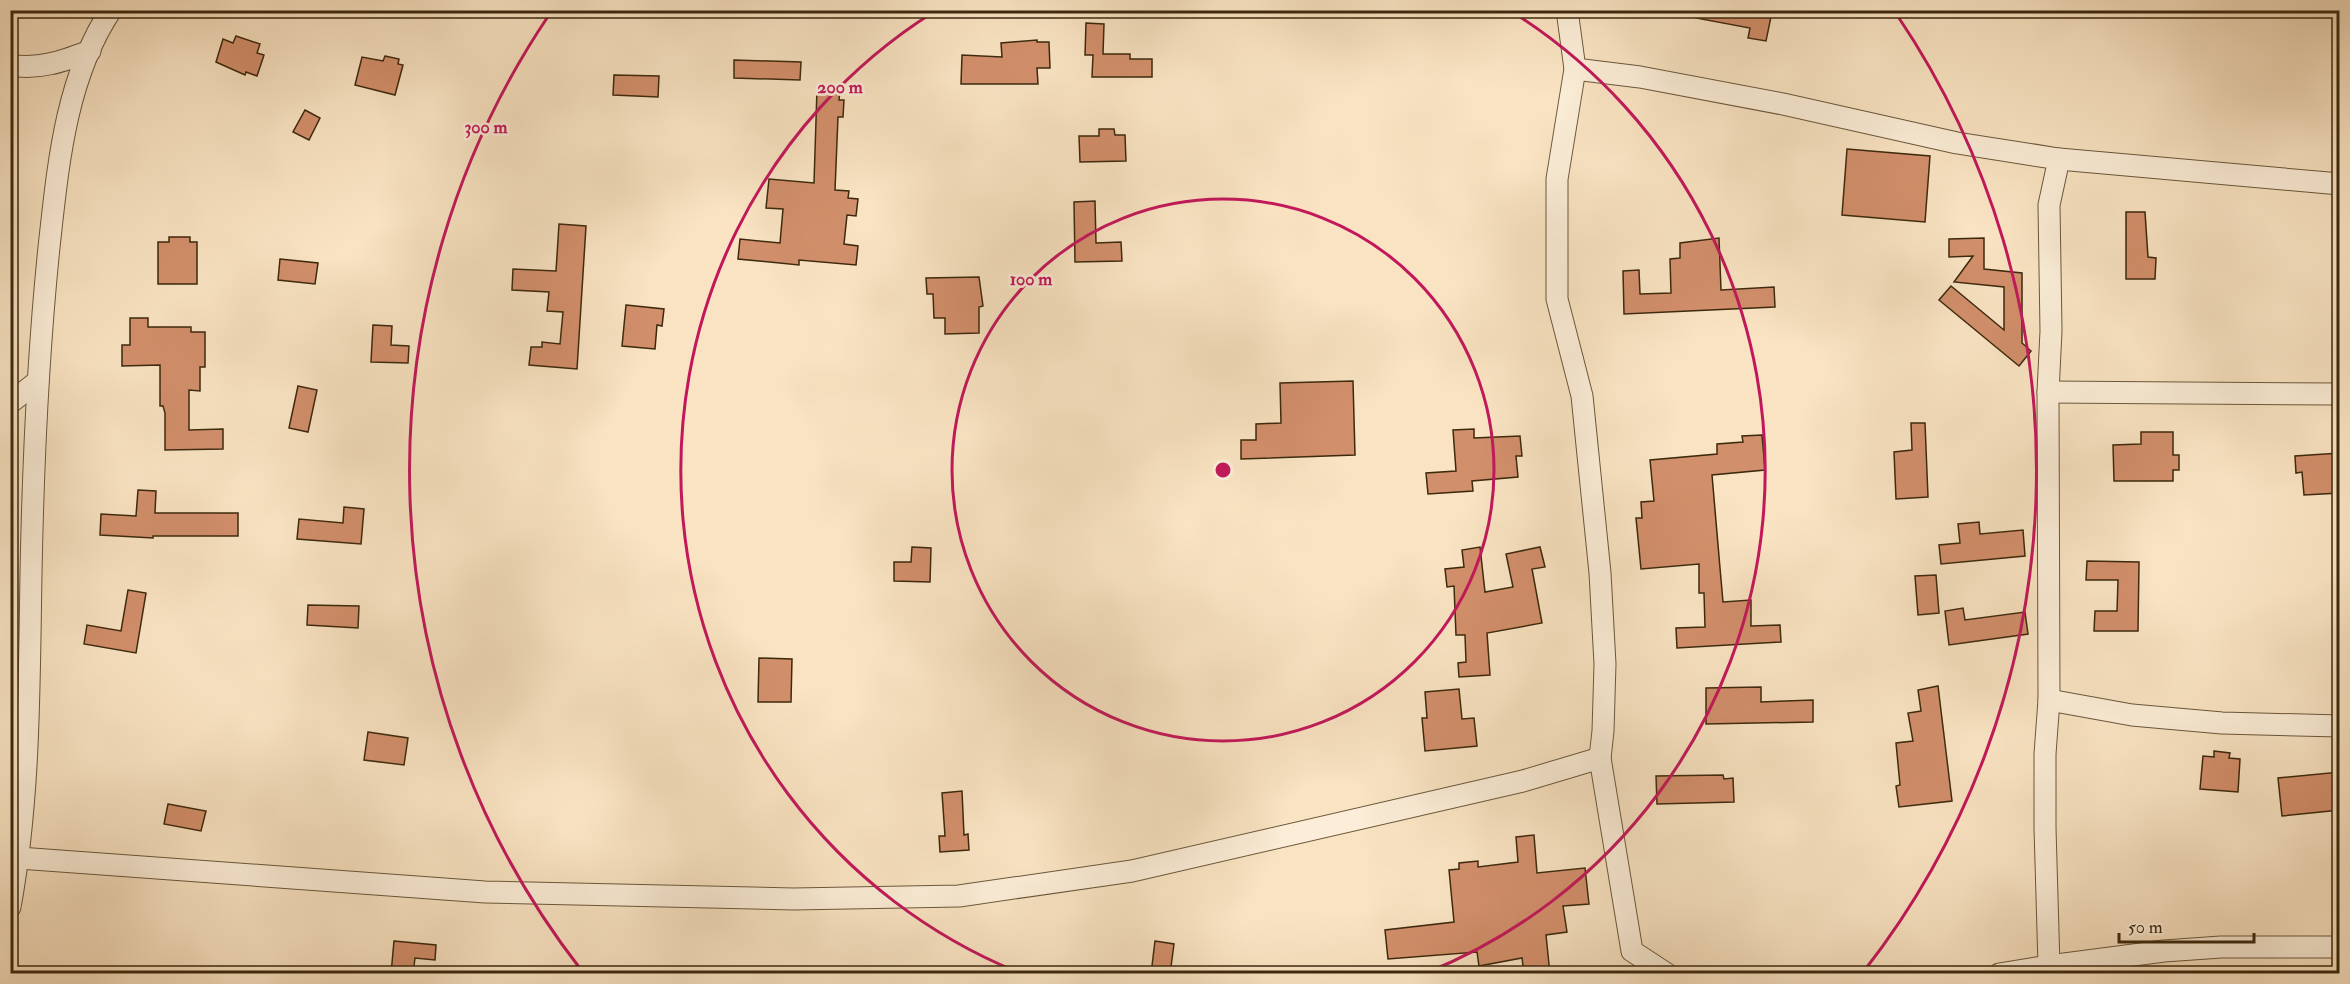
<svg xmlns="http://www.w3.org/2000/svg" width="2350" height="984" font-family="'IM FELL Double Pica',serif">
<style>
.building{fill:#d28f6b;stroke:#3c290e;stroke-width:1.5}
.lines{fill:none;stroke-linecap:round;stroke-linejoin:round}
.street-casing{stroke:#6b583b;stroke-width:23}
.street{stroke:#fbedd7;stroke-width:21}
.ring{fill:none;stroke:#c2185b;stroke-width:3}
.centre{fill:#c2185b;stroke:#fbedd7;stroke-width:3}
.ring-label{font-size:18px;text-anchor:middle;font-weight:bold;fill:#c2185b;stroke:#fbedd7;stroke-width:5;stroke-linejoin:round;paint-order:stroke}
</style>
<rect width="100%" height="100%" fill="#f9e3c2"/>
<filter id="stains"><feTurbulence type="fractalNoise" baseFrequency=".00333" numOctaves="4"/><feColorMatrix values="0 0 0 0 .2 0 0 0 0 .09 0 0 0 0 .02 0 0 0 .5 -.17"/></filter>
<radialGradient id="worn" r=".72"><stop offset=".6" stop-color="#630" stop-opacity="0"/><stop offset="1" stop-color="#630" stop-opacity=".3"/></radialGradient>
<!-- building -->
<g class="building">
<path d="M1697 10 1772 12 1766 41 1748 38 1750 28 1696 18Z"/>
<path d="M1086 23 1104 24 1103 54H1130V59H1152V77H1092L1093 55H1085Z"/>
<path d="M236 36 260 44 257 53 264 55 257 76 246 72 245 75 216 62 223 39 233 43Z"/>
<path d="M1037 40V42H1049L1050 68H1037L1038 84H961L962 55 1002 57 1001 43Z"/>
<path d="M385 56 399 59 398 64 403 65 395 95 355 85 362 57 383 61Z"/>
<path d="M734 60 801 62 800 80 734 78Z"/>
<path d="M614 75 659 76 658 97 613 95Z"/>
<path d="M817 89 840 90 839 100H844L843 117H838L835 190 849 191 848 198 858 199 856 216 847 215 844 244 858 246 856 265 799 260V265L738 259 740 239 780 243 783 209 766 208 769 179 814 183Z"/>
<path d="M305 110 320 118 309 140 293 132Z"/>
<path d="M1099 129H1114L1115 135H1125L1126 161 1080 162 1079 136H1099Z"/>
<path d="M1847 149 1930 156 1925 222 1842 215Z"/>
<path d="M1095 201 1096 243 1121 242 1122 261 1075 262 1074 202Z"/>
<path d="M2126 212H2145L2148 257 2156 258 2155 279H2126Z"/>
<path d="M559 224 586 226 577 369 529 365 531 347H542V342L560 344 563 312 547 311 549 292 512 290 513 269 556 271Z"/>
<path d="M169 237H190V242H197V284H158V242H169Z"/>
<path d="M1719 238 1721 290 1774 287 1775 307 1624 314 1623 271 1639 270 1640 294 1671 293 1670 259 1680 258V243Z"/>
<path d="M1984 238V269L2022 273V343L2031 351 2019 366 1939 300 1951 286 2004 330V287L1954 282 1973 256 1949 257V239Z"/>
<path d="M280 259 318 263 315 284 278 280Z"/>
<path d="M979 277 983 306 979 307V333L945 334V318H934L933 294H927L926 278Z"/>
<path d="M626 305 664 309 662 326 657 325 655 349 622 346Z"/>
<path d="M130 318H148V327H191V332H205V367H200V391L189 390V430L223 429V449L165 450V413L163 406H160V365L122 366V345H130Z"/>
<path d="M373 325 392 326 391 345 409 346 408 363 371 362Z"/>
<path d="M1353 381 1355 455 1241 459V440H1256V424L1281 423 1280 383Z"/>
<path d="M298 386 317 390 308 432 289 428Z"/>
<path d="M1911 423H1925L1928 497 1896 499 1894 452 1912 450Z"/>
<path d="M1474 429V438L1520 436 1522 456H1516L1518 477 1472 481 1473 491 1428 494 1426 473 1456 471 1453 430Z"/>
<path d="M2141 432H2173V455H2179V470H2173V481H2114L2113 445 2141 444Z"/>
<path d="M1762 435 1765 470 1712 475 1720 568 1723 602 1751 600V626L1780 625 1781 642 1677 648 1676 628 1705 627 1704 593H1699V564L1641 569 1636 518H1642L1641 502 1654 501 1650 460 1717 454V444L1743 442 1742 436Z"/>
<path d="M2340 453V493L2304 495 2302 472 2296 473 2295 456Z"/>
<path d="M138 490 156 491 155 513H238V536H153V538L100 535 101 514 136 516Z"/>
<path d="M344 507 364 509 361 544 297 539 299 519 343 523Z"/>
<path d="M1979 522 1980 534 2023 530 2025 556 1941 564 1939 545 1960 543 1958 524Z"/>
<path d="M912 547 931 548 930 582 894 581V562H911Z"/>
<path d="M1480 547 1485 592 1513 587 1506 554 1540 547 1545 567 1532 569 1542 623 1487 633 1490 675 1459 677 1458 663 1466 662 1465 635H1456L1454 586 1447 587 1445 569 1464 567 1462 550Z"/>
<path d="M2087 561 2139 562 2138 631H2094L2095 611H2117L2118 580H2086Z"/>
<path d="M1936 575 1939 613 1918 615 1915 576Z"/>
<path d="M128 590 146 593 136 653 84 644 87 625 121 631Z"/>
<path d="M308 605 359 606 358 628 307 625Z"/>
<path d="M1963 608 1965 620 2025 612 2028 634 1949 645 1945 611Z"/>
<path d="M759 658 792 659 791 702H758Z"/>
<path d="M1938 686 1952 801 1899 807 1896 786 1900 785 1896 743 1913 741 1908 713 1921 711 1918 690Z"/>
<path d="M1761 687V702L1813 700V722L1706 724V688Z"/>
<path d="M1459 689 1462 719 1474 718 1477 746 1425 751 1422 718H1427L1425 692Z"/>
<path d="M368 732 408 738 404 765 364 760Z"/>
<path d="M2214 751 2230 753 2229 758 2240 759 2238 792 2200 789 2203 756 2214 757Z"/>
<path d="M2340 772V810L2282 816 2278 778Z"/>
<path d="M1723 775 1724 779 1733 778 1734 802 1657 804 1656 776Z"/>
<path d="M962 791 964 835 968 834 969 850 940 852 939 836H945L942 793Z"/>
<path d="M168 804 206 811 201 831 164 824Z"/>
<path d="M1534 835 1537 873 1585 868 1589 904 1563 906 1567 932 1546 935 1550 974H1524L1522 958 1479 966 1477 952 1388 959 1385 930 1454 922 1449 870 1459 869V863L1478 861V867L1518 862 1516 837Z"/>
<path d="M394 941 436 945 435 960 415 958 413 974H391Z"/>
<path d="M1155 941 1174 944 1170 974H1151Z"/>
</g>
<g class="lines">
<!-- street casing -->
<g class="street-casing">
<g id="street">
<path d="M1567 10 1575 69 1557 179V299L1582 396 1600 573 1605 664 1603 731 1600 758 1632 951 1667 974"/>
<path d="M10 65C40 70 63 61 90 51"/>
<path d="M1575 69 1640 77 1783 104 1957 143 2059 159 2340 184"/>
<path d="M2048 392 2340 394"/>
<path d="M10 403 38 381"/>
<path d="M2049 700 2132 715 2222 723 2340 726"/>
<path d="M19 858 485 892 794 899 959 896 1132 871 1523 781 1600 758"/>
<path d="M10 907C30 798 29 685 31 574 33 465 38 355 49 247 58 167 65 79 111 10"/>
<path d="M2049 966 2164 951 2221 947H2340"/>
<path d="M1999 974 2049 966 2045 828V754L2049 700 2048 392 2051 331 2049 205 2059 159"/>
</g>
</g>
<!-- street -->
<use href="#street" class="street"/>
</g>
<!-- distance rings -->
<g class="ring">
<circle cx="1223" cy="470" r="271"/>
<path d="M1020 973A542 542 0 0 1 932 13M1514 13A542 542 0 0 1 1426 973"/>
<path d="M582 971A813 813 0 0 1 549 15M1897 15A813 813 0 0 1 1864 971"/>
</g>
<circle cx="1223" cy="470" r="9" class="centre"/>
<g class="ring-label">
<text x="840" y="93">200 m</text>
<text x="486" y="133">300 m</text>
<text x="1031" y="285">100 m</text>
</g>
<!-- margin -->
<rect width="2350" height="984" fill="none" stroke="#f9e3c2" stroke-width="36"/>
<rect x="12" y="12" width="2326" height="960" fill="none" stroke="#3c290e" stroke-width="3"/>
<rect x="18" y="18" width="2314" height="948" fill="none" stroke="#3c290e" stroke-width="1.5"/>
<!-- scale -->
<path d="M2119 933v9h135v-9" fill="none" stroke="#3c290e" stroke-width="3"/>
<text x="2128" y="933" font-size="18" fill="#3c290e" stroke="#fbedd7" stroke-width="4.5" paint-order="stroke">50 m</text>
<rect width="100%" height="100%" filter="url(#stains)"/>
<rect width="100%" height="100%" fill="url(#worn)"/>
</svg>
